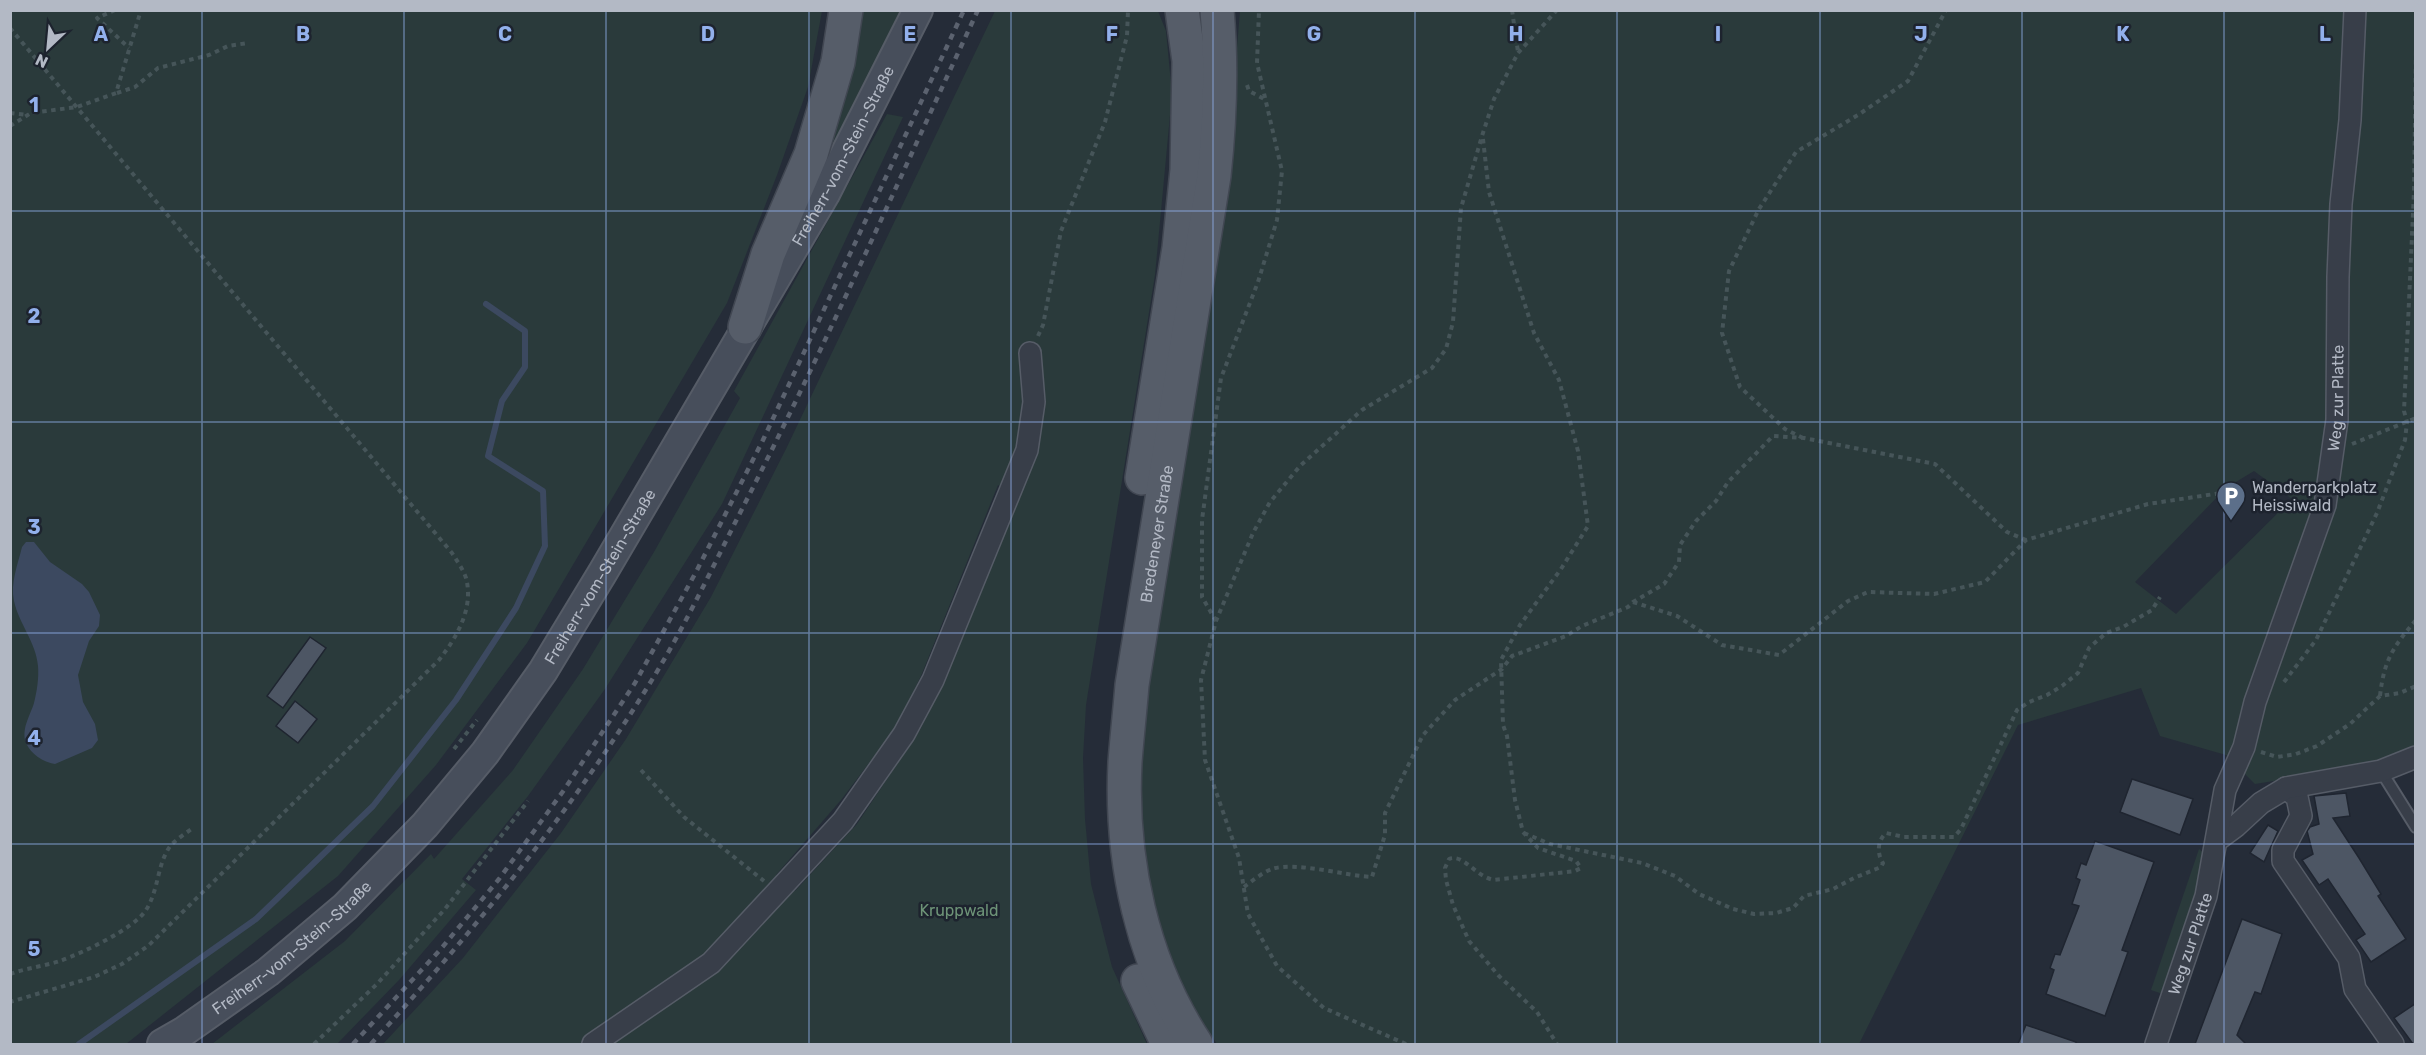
<svg xmlns="http://www.w3.org/2000/svg" width="2426" height="1055" font-family="Rubik,sans-serif">
<style>
.green{fill:#2a3a3b;fill-rule:evenodd}
.water{fill:#3c4960}
.lines{fill:none;stroke-linecap:round;stroke-linejoin:round}
.stream{stroke:#3c4960;stroke-width:6}
.building{fill:#4d5664;stroke:#1f2530;stroke-width:1.5}
.service-casing{stroke:#565c67;stroke-width:14}
.minor-casing{stroke:#565c67;stroke-width:24}
.secondary-casing{stroke:#565c67;stroke-width:32}
.primary-casing{stroke:#414752;stroke-width:36}
.path{stroke:#465559;stroke-width:4;stroke-dasharray:4.5 4.5;stroke-linecap:butt}
.service{stroke:#383e49;stroke-width:10}
.minor{stroke:#383e49;stroke-width:21}
.secondary{stroke:#474e5b;stroke-width:28}
.primary{stroke:#565d69;stroke-width:33}
.rail{stroke:#5b626f;stroke-width:4.5;stroke-dasharray:6 6;stroke-linecap:butt}
.grid{fill:none;stroke:#92b0ec;stroke-width:1.5;stroke-opacity:0.55}
.labels{text-anchor:middle;dominant-baseline:central;stroke-width:5;stroke-linejoin:round;paint-order:stroke}
.street-label{font-size:16px;fill:#b3b9c5;stroke:#1d232e}
.poi-label{font-size:16px;fill:#b3b9c5;stroke:#1d232e;text-anchor:start}
.park-label{font-size:16px;fill:#6d9377;stroke:#1d232e}
.grid-label{font-size:20px;text-anchor:middle;font-weight:bold;fill:#92b0ec;stroke:#1d232e;stroke-width:5;stroke-linejoin:round;paint-order:stroke}
</style>
<rect width="100%" height="100%" fill="#252c38"/>
<!-- green -->
<g class="green">
<path d="M10 11H822L808 87 777 175 727 303 527 643 436 765 338 876 126 1044H11Z"/>
<path d="M856 11H903L805 200Z"/>
<path d="M995 11H1158L1166 31 1172 94 1155 275 1086 705 1083 758 1085 819 1091 884 1112 967 1147 1044H383L463 958 561 833 626 739 711 597 786 449ZM998 485 1020 494 949 670 921 728 857 824 795 891 776 875 841 800 895 729 921 676Z"/>
<path d="M1240 11H2415V749L2375 765 2255 784 2226 755 2160 736 2141 688 2018 725 1859 1044H1217L1175 980 1149 912 1135 762 1228 155ZM2254 471 2292 499 2176 614 2135 582 2226 488Z"/>
<path d="M887 114 903 117 722 504 605 689 528 796 462 879 476 890 399 980 337 1044H212L345 941 431 854 434 859 513 770 583 669 654 552 740 398 734 391Z"/>
<path d="M2199 849 2206 855 2198 894 2163 994 2151 990Z"/>
</g>
<!-- water -->
<path class="water" d="M26 542H34L50 562 82 584 89 592 100 615 99 626 89 641 78 675 83 702 95 724 98 740 92 748 55 764C43 762 31 754 26 743 21 729 30 716 34 703 37 691 39 678 38 666 36 642 19 624 14 601 10 583 18 564 22 547Z"/>
<g class="lines">
<!-- stream -->
<path class="stream" d="M79 1044 256 919 373 806 456 700 516 608 545 546 543 491 488 456 502 401 525 367V331L486 304"/>
</g>
<!-- building -->
<g class="building">
<path d="M310 637 326 648 283 708 267 696Z"/>
<path d="M295 701 317 719 298 743 276 726Z"/>
<path d="M2132 779 2193 799 2180 835 2120 812Z"/>
<path d="M2346 793 2350 816 2333 818 2359 858 2381 894 2378 896 2406 939 2371 962 2356 940 2365 934 2328 879 2319 885 2302 860 2313 854 2307 831 2310 827 2319 824 2314 796Z"/>
<path d="M2268 825 2278 831 2264 862 2250 853Z"/>
<path d="M2095 841 2154 862 2122 950 2128 952 2105 1016 2046 994 2054 970 2050 968 2055 954 2060 955 2079 906 2072 904 2080 880 2076 878 2081 863 2086 865Z"/>
<path d="M2242 919 2282 934 2261 994 2255 992 2237 1035 2246 1044H2195Z"/>
<path d="M2415 1004V1044H2413L2394 1018Z"/>
<path d="M2026 1025 2076 1042V1044H2018Z"/>
</g>
<g class="lines">
<!-- service casing -->
<g class="service-casing">
<path id="service" d="M2381 771 2416 827"/>
</g>
<!-- minor casing -->
<g class="minor-casing">
<g id="minor">
<path d="M2286 788 2297 797 2301 816 2283 850V861L2349 958 2355 989 2393 1044"/>
<path d="M2217 840 2236 826 2261 803 2286 788 2381 771 2416 757"/>
<path d="M593 1044 711 963 843 821 904 734 933 680 1027 450 1034 402 1030 353"/>
<path id="s1" d="M2156 1044 2206 896 2225 790 2244 747 2255 702 2325 505 2337 420 2338 277 2341 204 2350 120 2355 10"/>
</g>
</g>
<!-- secondary casing -->
<g class="secondary-casing">
<g id="secondary">
<path id="s2" d="M162 1044 183 1032 268 972 345 907 425 825 485 753 543 671 603 572 825 194 918 10"/>
</g>
</g>
<!-- primary casing -->
<g class="primary-casing">
<g id="primary">
<path d="M745 327 768 254 811 154 838 62 846 10"/>
<path d="M1142 478 1179 248 1187 170 1189 61 1182 10"/>
<path d="M1138 981 1168 1044"/>
<path id="s3" d="M1196 1044C1142 962 1120 860 1125 762 1127 736 1130 710 1132 685L1214 176C1220 120 1222 67 1217 10"/>
</g>
</g>
<!-- path -->
<g class="path">
<path d="M115 10 97 18 129 48"/>
<path d="M1512 10 1518 52"/>
<path d="M10 28 452 553C457 561 463 569 466 578 474 608 457 637 439 660L148 946 122 964 94 977 10 1002"/>
<path d="M1247 85 1249 91 1266 100"/>
<path d="M117 93 135 87 158 68 209 55 228 46 248 43"/>
<path d="M10 113 27 115"/>
<path d="M10 126 31 113 77 107 116 93 141 10"/>
<path d="M1483 139 1489 192 1534 333 1559 380 1578 451 1588 526 1561 569 1520 625 1501 660 1503 725 1507 736 1515 800 1523 832 1538 848 1576 861 1581 868 1575 871 1494 880C1476 877 1463 853 1449 859L1445 868 1446 880 1453 905 1469 941 1499 976 1537 1012 1557 1044"/>
<path d="M1038 336 1043 325 1061 231 1105 122 1127 36 1128 10"/>
<path d="M1803 438 1785 429 1740 387 1722 333 1729 271 1759 209 1796 152 1858 115 1908 81 1946 10"/>
<path d="M2352 444 2416 418"/>
<path d="M1633 602 1677 616 1722 645 1779 655 1848 601 1868 592 1934 594 1985 582 2026 540 2148 504 2221 493 2241 507"/>
<path d="M1216 621 1202 597V520L1221 378 1258 282 1277 220 1282 171 1257 63 1259 10"/>
<path d="M2284 682 2316 640 2377 513 2405 440 2407 422 2404 411 2414 191 2416 47"/>
<path d="M2380 696C2384 660 2393 647 2416 620"/>
<path d="M454 749 477 720"/>
<path d="M2261 752 2277 757 2296 754 2317 746 2350 724 2380 696 2400 693 2416 686"/>
<path d="M641 770 684 817 764 881"/>
<path d="M1524 833 1550 844 1642 863 1675 876 1699 894 1733 909 1754 914 1776 913 1793 908 1804 896 1833 889 1854 878 1881 867 1883 863C1877 854 1877 841 1886 833L1904 837H1954L1961 829 2017 710 2029 702 2047 695 2062 686 2078 673 2089 648 2106 633 2123 627 2152 610 2160 597"/>
<path d="M1244 887C1252 881 1263 872 1272 869 1295 861 1346 876 1372 877L1385 835V813L1423 735 1455 700 1502 669 1512 656 1566 636 1582 626 1628 607 1633 602 1664 584 1679 562 1680 545 1696 521 1716 501 1728 482 1773 436 1804 438 1935 464 2007 532 2026 540"/>
<path d="M10 974C27 968 44 966 60 961 82 953 134 929 146 910 159 890 157 863 171 845 177 839 186 833 193 828"/>
<path d="M314 1044 377 984 445 909 528 801"/>
<path d="M1406 1044 1324 1008 1277 966 1248 914 1239 858 1205 760 1201 680 1216 621 1253 533 1270 502 1300 466 1362 410 1432 368 1446 349 1453 322 1461 208 1482 136 1494 99 1518 53 1557 10"/>
</g>
<!-- service -->
<use href="#service" class="service"/>
<!-- minor -->
<use href="#minor" class="minor"/>
<!-- secondary -->
<use href="#secondary" class="secondary"/>
<!-- primary -->
<use href="#primary" class="primary"/>
<!-- rail -->
<g class="rail">
<path d="M353 1044 440 950 499 879 564 790 635 683 696 572 763 440 964 10"/>
<path d="M371 1044C472 933 566 818 645 691 682 633 711 570 742 509 826 345 900 177 978 10"/>
</g>
</g>
<!-- grid -->
<path class="grid" d="M202 10V1044M404 10V1044M606 10V1044M809 10V1044M1011 10V1044M1213 10V1044M1415 10V1044M1617 10V1044M1820 10V1044M2022 10V1044M2224 10V1044M10 211H2416M10 422H2416M10 633H2416M10 844H2416"/>
<!-- icons -->
<defs>
<g id="parking-pin" transform="scale(1.5)"><path d="M0 17L-7.5 6A9.5 9.5 0 1 1 7.5 6Z" fill="#5c6f8a" stroke="#1d232e"/><path d="M-3.5-5.5H1a3.5 3.5 0 0 1 0 7H-1V5.5H-3.5ZM-1-3.4V-.6H.8a1.4 1.4 0 0 0 0-2.8Z" fill="#fff"/></g>
</defs>
<g fill-rule="evenodd">
<use href="#parking-pin" x="2231" y="496"/>
</g>
<g class="labels">
<!-- street labels -->
<g class="street-label">
<text stroke="none"><textPath href="#s2" startOffset="1134">Freiherr-vom-Stein-Straße</textPath></text>
<text stroke="none"><textPath href="#s1" startOffset="674">Weg zur Platte</textPath></text>
<text stroke="none"><textPath href="#s3" startOffset="526">Bredeneyer Straße</textPath></text>
<text stroke="none"><textPath href="#s2" startOffset="648">Freiherr-vom-Stein-Straße</textPath></text>
<text stroke="none"><textPath href="#s1" startOffset="106">Weg zur Platte</textPath></text>
<text stroke="none"><textPath href="#s2" startOffset="162">Freiherr-vom-Stein-Straße</textPath></text>
</g>
<!-- poi labels -->
<g class="poi-label">
<text x="2252" y="487">Wanderparkplatz<tspan x="2252" dy="18">Heissiwald</tspan></text>
</g>
<!-- park labels -->
<g class="park-label">
<text x="959" y="910">Kruppwald</text>
</g>
</g>
<g class="grid-label">
<text x="101" y="41">A</text>
<text x="303" y="41">B</text>
<text x="505" y="41">C</text>
<text x="708" y="41">D</text>
<text x="910" y="41">E</text>
<text x="1112" y="41">F</text>
<text x="1314" y="41">G</text>
<text x="1516" y="41">H</text>
<text x="1718" y="41">I</text>
<text x="1921" y="41">J</text>
<text x="2123" y="41">K</text>
<text x="2325" y="41">L</text>
<text x="34" y="112">1</text>
<text x="34" y="323">2</text>
<text x="34" y="534">3</text>
<text x="34" y="745">4</text>
<text x="34" y="956">5</text>
</g>
<!-- border -->
<rect width="2426" height="1055" fill="none" stroke="#b3b9c5" stroke-width="24"/>
<!-- north arrow -->
<g transform="translate(48 48) rotate(206)" stroke="#1d232e" stroke-width="4.5" paint-order="stroke">
<path d="M0-4.5L10 22L0 15L-10 22Z" fill="#b3b9c5"/>
<text y="-9" font-size="16" font-weight="bold" text-anchor="middle" fill="#b3b9c5">N</text>
</g>
</svg>
